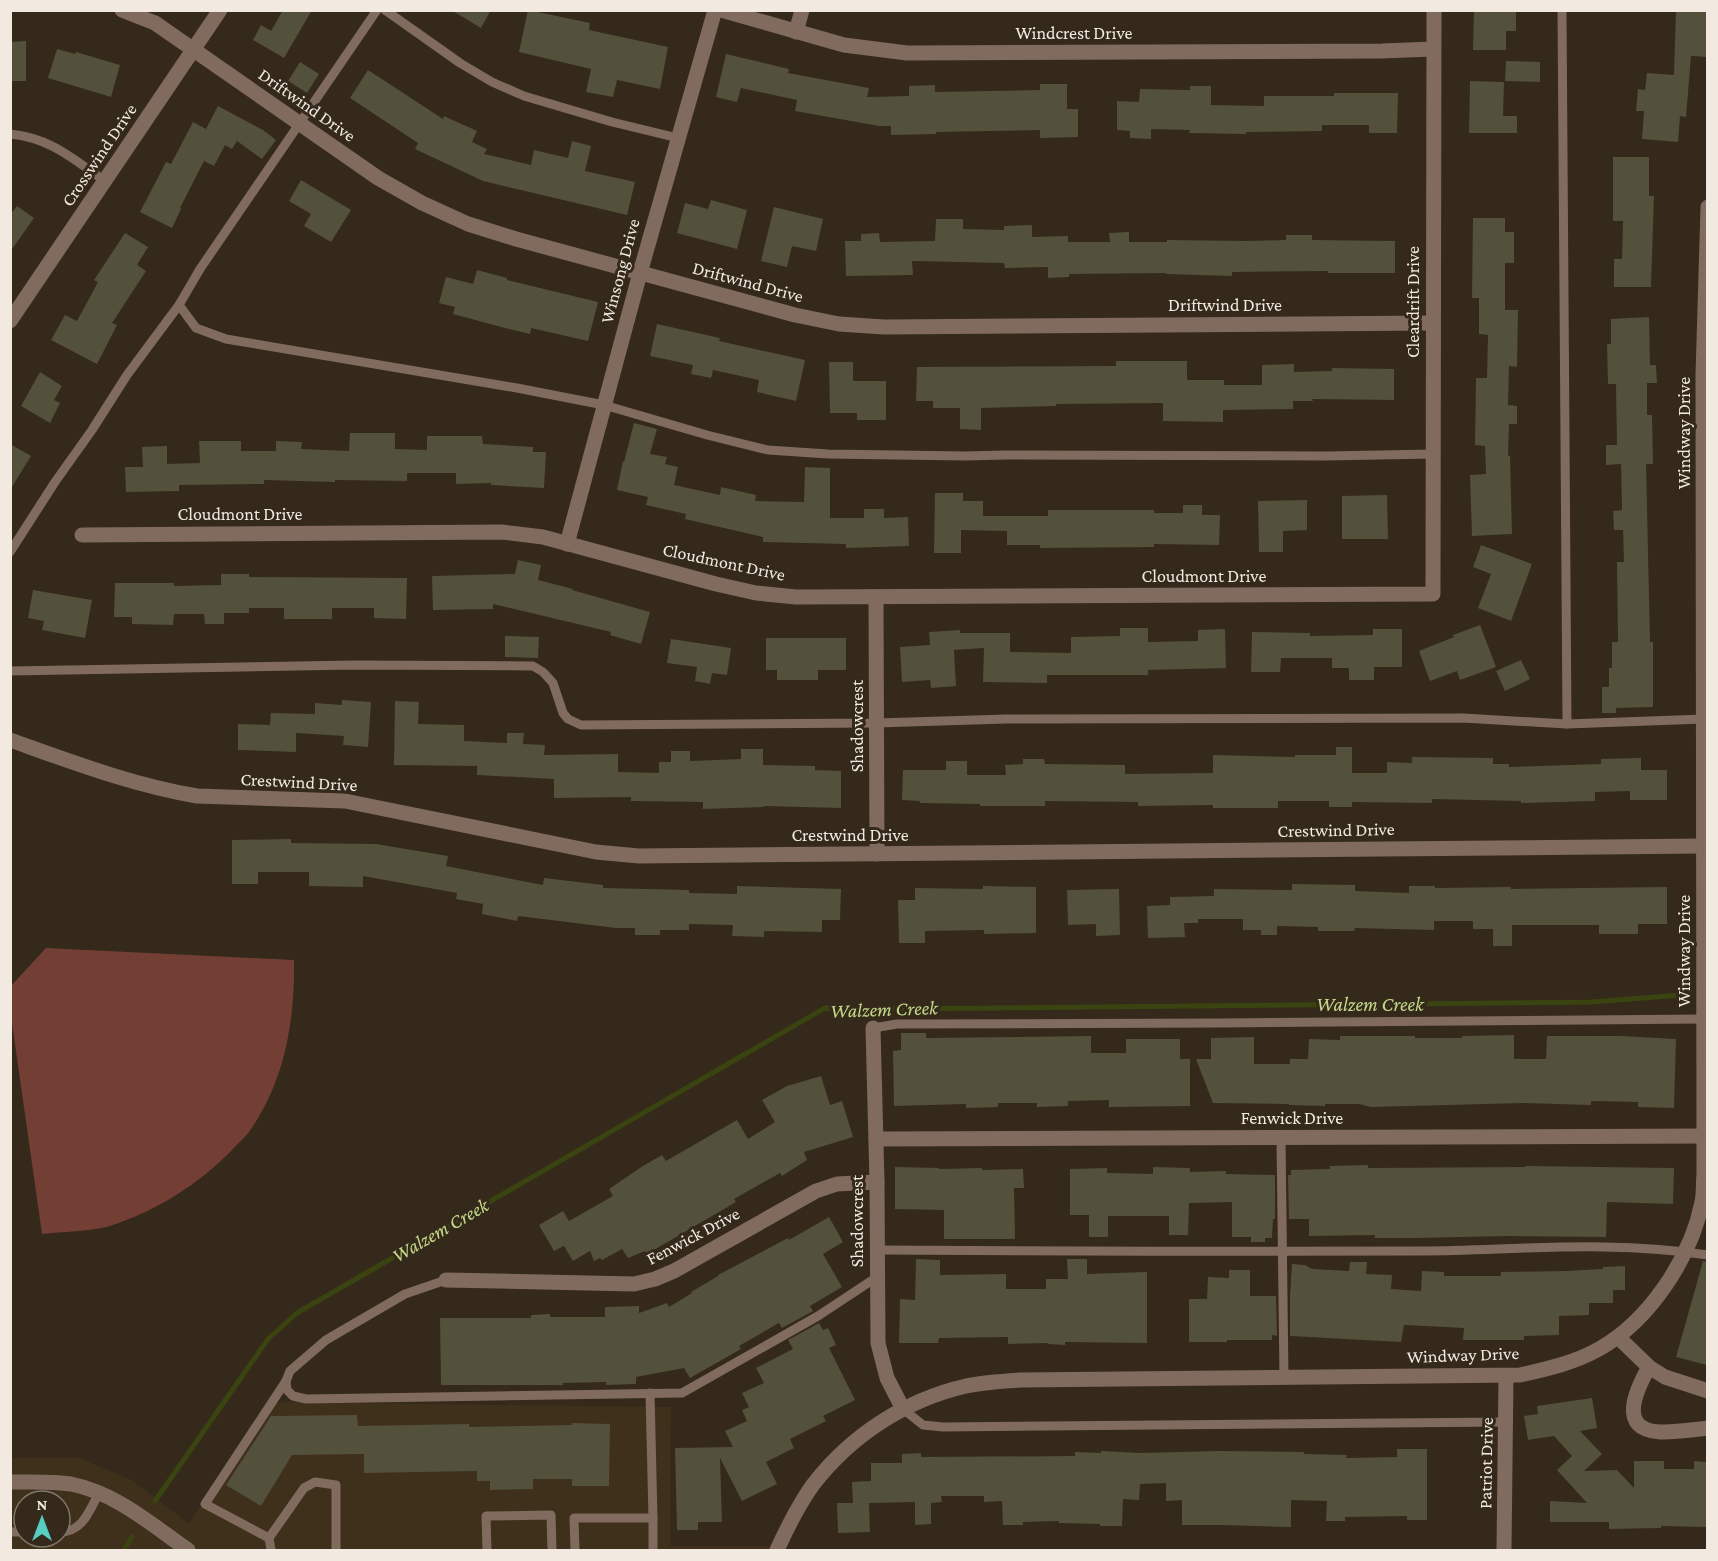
<svg xmlns="http://www.w3.org/2000/svg" width="1718" height="1561" font-family="'Crimson Pro',serif">
<style>
.built{fill:#3e301a;fill-rule:evenodd}
.green{fill:#733f34}
.lines{fill:none;stroke-linecap:round;stroke-linejoin:round}
.stream{stroke:#3a4410;stroke-width:5}
.building{fill:#53503c}
.service{stroke:#806b5e;stroke-width:9}
.minor{stroke:#806b5e;stroke-width:15}
.labels{text-anchor:middle;dominant-baseline:central;stroke-width:6;stroke-linejoin:round;paint-order:stroke}
.street-label{font-size:18px;fill:#f2eae1;stroke:#34291a}
.water-label{font-size:20px;font-style:italic;fill:#c4d889;stroke:#34291a}
</style>
<rect width="100%" height="100%" fill="#34291a"/>
<!-- built -->
<path class="built" d="M270 1402 671 1407 670 1546H766L795 1550H11L10 1458H79L132 1480 189 1524ZM24 1501H60V1537H24Z"/>
<!-- green -->
<path class="green" d="M46 948 294 960C295 1019 285 1080 251 1129 246 1137 238 1143 232 1150 198 1185 156 1211 110 1226 93 1231 60 1232 42 1234L11 1016 10 987Z"/>
<g class="lines">
<!-- stream -->
<g class="stream">
<path d="M155 1501 268 1339 297 1313 825 1008 894 1009 1592 1002 1681 995"/>
<path d="M124 1550 132 1537"/>
</g>
</g>
<!-- building -->
<g class="building">
<path d="M283 10H312L284 58 253 40 261 25 271 31Z"/>
<path d="M451 10H491L481 28Z"/>
<path d="M528 10 590 23 589 30 668 47 660 89 617 80 613 97 586 92 591 69 519 52Z"/>
<path d="M1474 10 1516 12V31H1506V50H1473Z"/>
<path d="M1676 10H1707V57L1691 56 1686 117 1680 116 1678 142 1642 139 1644 111H1636L1638 89 1645 90 1647 73 1674 75Z"/>
<path d="M26 41V81H10V42Z"/>
<path d="M57 49 75 54 76 52 120 65 111 97 48 78Z"/>
<path d="M726 54 789 69 788 73 869 88 867 97 909 96V86L935 85V92L1040 90V84H1067V109H1078V137L1040 138V130L936 132V134L891 135V126H879L795 111 797 100 741 88 737 102 716 97Z"/>
<path d="M1506 61 1540 62V82L1505 81Z"/>
<path d="M300 62 319 74 307 93 288 81Z"/>
<path d="M368 70 443 119 444 116 477 131 472 142 487 149 484 154 531 165 534 150 568 158 572 141 591 146 585 171 635 182 627 215 483 181 415 149 418 143 350 98Z"/>
<path d="M1470 81 1504 82 1503 116H1517V133H1469Z"/>
<path d="M1190 86H1211V105L1264 106V96H1334V93H1398L1397 133H1369V125H1322V131L1246 132V134L1189 133 1190 130 1151 129V139L1130 138V131L1117 130V101L1139 102 1140 89 1190 90Z"/>
<path d="M218 106 263 130 276 140 262 159 237 141 232 149 225 145 214 166 204 161 180 208 181 209 172 228 140 212 166 162 171 164 193 122 206 129Z"/>
<path d="M1613 157H1649V196H1654L1651 287H1614V259H1622L1623 221H1613Z"/>
<path d="M301 180 351 210 331 242 304 226 311 214 289 201Z"/>
<path d="M711 200 747 210 737 249 677 233 685 203 708 209Z"/>
<path d="M17 206 34 218 10 252V215Z"/>
<path d="M774 207 823 219 816 251 792 246 787 267 761 261Z"/>
<path d="M1473 218H1505V232H1514V263H1505V310H1518L1517 367 1509 366 1508 405 1517 406V424H1509L1508 456H1510L1512 534 1472 536 1470 475 1486 474 1485 446 1475 445 1476 378H1487L1488 335 1479 334V298H1472Z"/>
<path d="M936 219H963V229L1004 230V226L1032 225V237L1068 236V242H1110L1109 233 1129 232V242H1167V240L1247 241 1286 240V235H1312V240L1395 241V273H1328V271L1232 272V276L1166 274V273L1069 274V277L1048 278V267L1005 268 1004 263 912 261 913 275 846 276 845 241H861V234L879 233 880 242 935 241Z"/>
<path d="M125 233 148 247 137 265 146 271 112 323 117 325 97 364 51 340 65 315 77 321 98 282 94 280Z"/>
<path d="M477 270 507 278V280L598 302 588 341 531 328 530 334 505 328 453 314 455 307 439 303 446 277 473 284Z"/>
<path d="M1649 317 1650 365H1656L1657 383H1647V415H1652L1653 464H1646L1650 642H1653V707L1616 708V713H1602V687H1609V668H1612V642H1618L1617 562H1624L1623 530H1614L1613 511 1622 510 1621 464 1606 465V445H1617L1616 384H1608L1607 344H1611V319Z"/>
<path d="M657 324 720 338 719 341 805 360 796 401 757 392 759 380 713 370 711 378 691 374 693 365 650 356Z"/>
<path d="M1116 361H1187V380H1224V385H1262V365L1294 364V372L1332 371V368L1394 369V400L1312 399 1313 401H1293V409L1223 410V422L1163 421V403L1056 404V406L981 408V430L960 429V408H933V401H916L917 367 1116 366Z"/>
<path d="M829 362H853V381H886V420H857V413H830Z"/>
<path d="M40 372 62 386 54 400 60 403 50 423 21 406Z"/>
<path d="M634 423 657 429 650 454 667 457 665 464 678 467 674 485 720 495 721 487 756 495 755 501 804 502 805 467 830 468V518H864V509H884V518L908 517 909 546 846 548V544L763 542V537L685 519 686 514 646 505 648 497 617 490 623 461 624 462Z"/>
<path d="M350 433H395V449L427 450V436H482L483 444 533 447V452H546L544 488 491 485V483L456 484V473H407V481L335 480V482L264 480V484L179 485V491L126 492 125 467H143L142 447 167 446V464L200 463 199 441H241V451H276V441L302 442 301 449 349 451Z"/>
<path d="M10 444 31 456 10 490Z"/>
<path d="M935 493H963V501H983V516H1048V510H1154V513H1183V505H1202V515H1220L1219 545 1154 544V547L1040 548V545H1007V531L961 530V553H934Z"/>
<path d="M1387 495 1388 539H1342V496Z"/>
<path d="M1307 500V530L1283 531V552H1259L1258 501Z"/>
<path d="M1481 545 1532 564 1511 621 1478 608 1491 574 1473 567Z"/>
<path d="M518 560 541 565 538 580 573 589 572 590 650 612 641 644 610 635 611 632 493 604V609L433 610 432 576 515 574Z"/>
<path d="M221 574H249V577L407 578 406 619 374 618V608H332V619H284V608H249V613H224V624H205L204 614H174L173 625 132 624V617H114L115 583H174V586L221 585Z"/>
<path d="M33 590 92 600 85 638 42 630 44 621 28 618Z"/>
<path d="M1480 625 1496 667 1460 680 1457 671 1430 681 1419 651 1454 637 1453 635Z"/>
<path d="M1120 628H1148V642L1198 641V630L1225 629 1226 668 1148 670V675H1047V683L983 682 984 648 954 650 956 686 931 688 930 680 902 682 900 647 930 645 929 632 960 630V633H1010V652L1071 653V637L1120 636Z"/>
<path d="M1373 629H1402V667H1374V680H1349V668H1332V658H1281L1280 672H1251L1252 632 1310 633V636L1373 635Z"/>
<path d="M505 636 539 637 538 658 505 657Z"/>
<path d="M766 638H846V670H818V680H777V670H766Z"/>
<path d="M671 639 731 648 727 675 712 673 710 684 695 681 697 667 667 663Z"/>
<path d="M1521 660 1530 679 1505 691 1496 671Z"/>
<path d="M342 700 371 702 368 747 343 745 344 736 296 733V752L238 750V724L270 725 271 713 315 714V703L342 705Z"/>
<path d="M395 701 419 702 418 724 464 725V741L507 743V733H524L523 744 545 745 544 755 618 754V772L659 773V762H671V751H690V761L741 759V749H763V765L815 766V770L841 771V808L764 806V807L703 809V802L631 801V797L554 798V779L477 775V766L394 765Z"/>
<path d="M1336 747H1352V773H1387V762L1412 763V757L1493 758V764H1509V767L1601 764V759L1641 758V770H1667V800H1630V791L1595 792V801L1521 803V801L1432 799V803L1352 802V807H1329V801H1278V808H1213V805L1138 806V802L1045 801V806H980V804L920 803V801L902 800 903 770H946V761H967V775H1006L1005 765 1023 764V759H1044L1045 764 1125 765V774L1213 773V755L1295 757V755H1336Z"/>
<path d="M291 839V843L376 844 448 856 446 866 543 885 544 878 603 885V888L689 890V893L737 894V886L841 889 840 920H822V932L764 931V937L732 936 733 925 689 924V930H660V935H635V928H616L518 916 517 921 482 914 483 904 456 899 457 893 363 876V887L309 886V872H258V884H232V840Z"/>
<path d="M1292 884 1355 885V891L1409 893V886H1435V888L1511 887V889L1667 887V924H1638V934H1599V925H1512V946H1493V929H1473V921H1434V930L1355 928 1354 931H1318V927L1277 926V935H1261V930H1243V919H1198V923H1184L1185 937 1148 938 1147 906 1170 905V897L1214 896V889L1292 890Z"/>
<path d="M983 886 1036 887V933L984 934V930L925 931V943H899L898 900H915V888L983 889Z"/>
<path d="M1119 889 1120 935 1096 936V924L1068 925 1067 890Z"/>
<path d="M901 1033H926V1038L1091 1036V1053H1126V1039H1180V1059H1190V1106L1109 1107V1100L1068 1101V1106L1037 1107V1103H998V1107L966 1108V1104L894 1106 893 1051 901 1050Z"/>
<path d="M1514 1035V1059H1546L1547 1036H1620L1676 1039 1674 1108 1638 1107V1102L1591 1101V1105L1524 1103 1371 1107 1359 1104H1325V1106L1289 1105V1104L1213 1103 1196 1059H1211V1038L1254 1037V1064H1290V1059H1308L1309 1039 1340 1040V1036H1415V1038H1462V1036Z"/>
<path d="M821 1076 830 1105 842 1101 853 1137 804 1152 807 1160 782 1176 780 1173 734 1199 736 1202 647 1254 645 1251 628 1258 622 1249 602 1260 600 1258 594 1261 590 1251 573 1261 564 1246 554 1251 539 1225 563 1211 569 1221 613 1196 609 1189 643 1166 662 1155 666 1161 737 1120 748 1139 775 1122 762 1100 787 1086Z"/>
<path d="M1368 1165V1168L1525 1167V1166L1674 1168 1673 1204 1607 1202 1606 1237 1508 1236 1416 1238H1375V1235L1309 1236V1219H1289L1288 1175H1291V1170L1330 1169V1166Z"/>
<path d="M895 1167 939 1168V1169L982 1168V1170L1023 1169 1024 1188H1014L1015 1239H944V1210L895 1209Z"/>
<path d="M1153 1167 1190 1168V1172L1226 1171V1174L1275 1175V1219H1273L1272 1238H1265V1242H1251V1237H1232V1202L1189 1203 1188 1235H1169V1216H1108V1237H1089V1215H1070V1169L1107 1168V1173L1153 1174Z"/>
<path d="M829 1217 843 1242 823 1254 842 1287 810 1306 813 1311 782 1328 779 1323 739 1346 741 1349 690 1378 684 1368 636 1377V1384L606 1385V1382L563 1383V1385H441L440 1318H531V1315L550 1314V1317H605V1307L639 1306V1313L667 1303 669 1307 692 1293 691 1292 718 1276V1275L788 1238 789 1240Z"/>
<path d="M916 1259 940 1260V1275L1006 1274V1289H1046V1279H1068L1067 1259H1087V1274L1147 1272V1343L1065 1342V1345L1048 1344V1343L1008 1344V1337L939 1338 938 1343H899L900 1299 915 1300Z"/>
<path d="M1703 1261 1707 1262V1365L1676 1357Z"/>
<path d="M1350 1262H1367L1366 1274 1392 1275 1391 1289 1421 1291 1422 1271 1444 1272V1276H1501V1272L1565 1271 1603 1269V1267L1625 1266V1290H1613V1303H1589V1315L1559 1316V1335L1524 1336V1340H1463L1464 1328 1404 1325 1401 1342 1290 1336V1296L1292 1264 1305 1265 1312 1269 1349 1271Z"/>
<path d="M1229 1270H1250V1296H1276L1277 1336 1272 1335V1340H1227V1342H1189V1299H1207L1208 1277 1229 1278Z"/>
<path d="M819 1323 823 1330 828 1328 836 1345 829 1348 855 1400 823 1416 826 1421 790 1439 794 1448 766 1462 777 1484 742 1501 720 1458 722 1522H698V1530H677L675 1448 733 1447 725 1431 747 1421 742 1410 749 1407 742 1393 764 1383 756 1368 793 1349 788 1340Z"/>
<path d="M1592 1398 1597 1428 1580 1431 1602 1454 1584 1471 1617 1470 1634 1488V1461H1664V1469H1694V1461L1707 1462V1527L1661 1526V1528L1609 1529V1522H1550V1501L1587 1503 1557 1470 1572 1456 1554 1436 1528 1440 1524 1416 1538 1414 1537 1406Z"/>
<path d="M357 1415 358 1426 469 1424V1427L572 1425V1423L610 1424 609 1486H572V1479H533V1489L490 1490V1481H477V1471L364 1473V1454L292 1455 261 1506 226 1485 271 1416Z"/>
<path d="M1397 1449H1427V1520H1407V1516L1345 1517V1521H1326L1327 1501 1291 1500V1527L1222 1525H1182V1500L1166 1501V1483L1140 1484 1139 1500 1123 1499 1122 1526H1100V1524L1059 1523V1521L1023 1522V1525H1003L1002 1501 984 1502V1496H941L942 1502 931 1503V1524L915 1525V1502L869 1503 870 1532 838 1533 837 1503H853L852 1482 871 1481V1463H902V1454L921 1453V1457L1075 1456V1452L1101 1453V1451L1140 1453 1220 1451 1304 1452V1454L1347 1455 1346 1458 1397 1457Z"/>
</g>
<g class="lines">
<!-- service -->
<g class="service">
<path d="M385 10 460 63 492 82 524 96 612 122 678 138"/>
<path d="M1562 10 1567 724"/>
<path d="M10 134C51 138 73 159 105 181"/>
<path d="M179 305 196 328 226 339 517 388 604 405 707 435 768 450 828 454 965 456 1006 455 1326 456 1433 454"/>
<path d="M10 552 55 482 92 430 127 375 179 305 200 269 377 10"/>
<path d="M10 671 354 665 533 666 543 672 553 683 563 713 568 719 581 725 877 723 1006 719 1463 718 1567 724 1704 719"/>
<path d="M873 1028 897 1024 1222 1023 1703 1019"/>
<path d="M1281 1138 1284 1378"/>
<path d="M877 1250C1059 1252 1240 1251 1422 1251 1517 1250 1613 1240 1708 1255"/>
<path d="M446 1280 405 1294 326 1340 290 1371 286 1381 287 1390 293 1396 306 1399 682 1393 818 1316 877 1277"/>
<path d="M650 1393 653 1518"/>
<path d="M903 1409 923 1425 943 1427 1506 1422"/>
<path d="M10 1532H24"/>
<path d="M60 1532C83 1532 89 1511 99 1493"/>
<path d="M269 1538 205 1504 286 1381"/>
<path d="M271 1550 269 1538 304 1488 315 1482 336 1485V1550"/>
<path d="M487 1550 486 1516 551 1515 552 1550"/>
<path d="M575 1550 574 1518H653V1550"/>
</g>
<!-- minor -->
<g class="minor">
<path d="M122 10 155 23 378 178 422 203 468 224 516 239 795 315 839 324 884 327 1433 323"/>
<path d="M721 10 844 45 907 53 1382 51 1433 49"/>
<path d="M796 32 802 10"/>
<path d="M10 321 220 10"/>
<path d="M82 535 502 532 543 537 716 584 756 593 796 597 1433 594 1434 10"/>
<path d="M567 544 640 273 715 10"/>
<path d="M876 598 877 854"/>
<path d="M10 740C72 762 132 785 197 796L345 801 596 852 639 856 1704 846"/>
<path d="M873 1028 877 1182 878 1343 887 1378 903 1409"/>
<path d="M876 1139 1708 1136"/>
<path d="M446 1280 634 1284 655 1279 674 1271 816 1191 837 1184 877 1182"/>
<path d="M1618 1337 1649 1367 1665 1377 1708 1391"/>
<path d="M1649 1367C1636 1390 1617 1430 1660 1432 1676 1432 1692 1430 1708 1428"/>
<path d="M10 1482C30 1482 52 1481 71 1484 116 1493 152 1525 188 1550"/>
<path d="M777 1550C787 1528 798 1506 812 1486 850 1436 905 1400 966 1386 984 1382 1003 1381 1021 1380L1520 1375C1547 1369 1574 1363 1599 1349 1649 1321 1691 1258 1702 1202 1704 1193 1703 1183 1704 1174L1703 375 1708 207"/>
<path d="M1504 1550 1506 1376"/>
</g>
</g>
<g class="labels">
<!-- street labels -->
<g class="street-label">
<text x="1074" y="33">Windcrest Drive</text>
<text transform="translate(307 105) rotate(35)">Driftwind Drive</text>
<text transform="translate(99 155) rotate(-56)">Crosswind Drive</text>
<text transform="translate(620 271) rotate(-75)">Winsong Drive</text>
<text transform="translate(748 282) rotate(15)">Driftwind Drive</text>
<text transform="translate(1413 302) rotate(-90)">Cleardrift Drive</text>
<text x="1225" y="305">Driftwind Drive</text>
<text transform="translate(1684 433) rotate(-90)">Windway Drive</text>
<text x="240" y="514">Cloudmont Drive</text>
<text transform="translate(724 562) rotate(12)">Cloudmont Drive</text>
<text x="1204" y="576">Cloudmont Drive</text>
<text transform="translate(857 726) rotate(-90)">Shadowcrest</text>
<text transform="translate(299 782) rotate(3)">Crestwind Drive</text>
<text transform="translate(1336 830) rotate(-1)">Crestwind Drive</text>
<text x="850" y="835">Crestwind Drive</text>
<text transform="translate(1684 951) rotate(-90)">Windway Drive</text>
<text x="1292" y="1118">Fenwick Drive</text>
<text transform="translate(857 1221) rotate(-90)">Shadowcrest</text>
<text transform="translate(693 1236) rotate(-28)">Fenwick Drive</text>
<text transform="translate(1463 1355) rotate(-2)">Windway Drive</text>
<text transform="translate(1486 1463) rotate(-89)">Patriot Drive</text>
</g>
<!-- water labels -->
<g class="water-label">
<text x="1370" y="1004">Walzem Creek</text>
<text transform="translate(884 1009) rotate(-2)">Walzem Creek</text>
<text transform="translate(440 1230) rotate(-30)">Walzem Creek</text>
</g>
</g>
<!-- border -->
<rect width="1718" height="1561" fill="none" stroke="#f2eae1" stroke-width="24"/>
<!-- north arrow -->
<g transform="translate(42 1519)"><circle r="28" fill="#34291a" stroke="#80766a" stroke-width="1.5"/>
<path d="M0-4.5L10 22L0 15L-10 22Z" fill="#57cec1"/>
<text y="-9" font-size="16" font-weight="bold" text-anchor="middle" fill="#f2eae1">N</text>
</g>
</svg>
